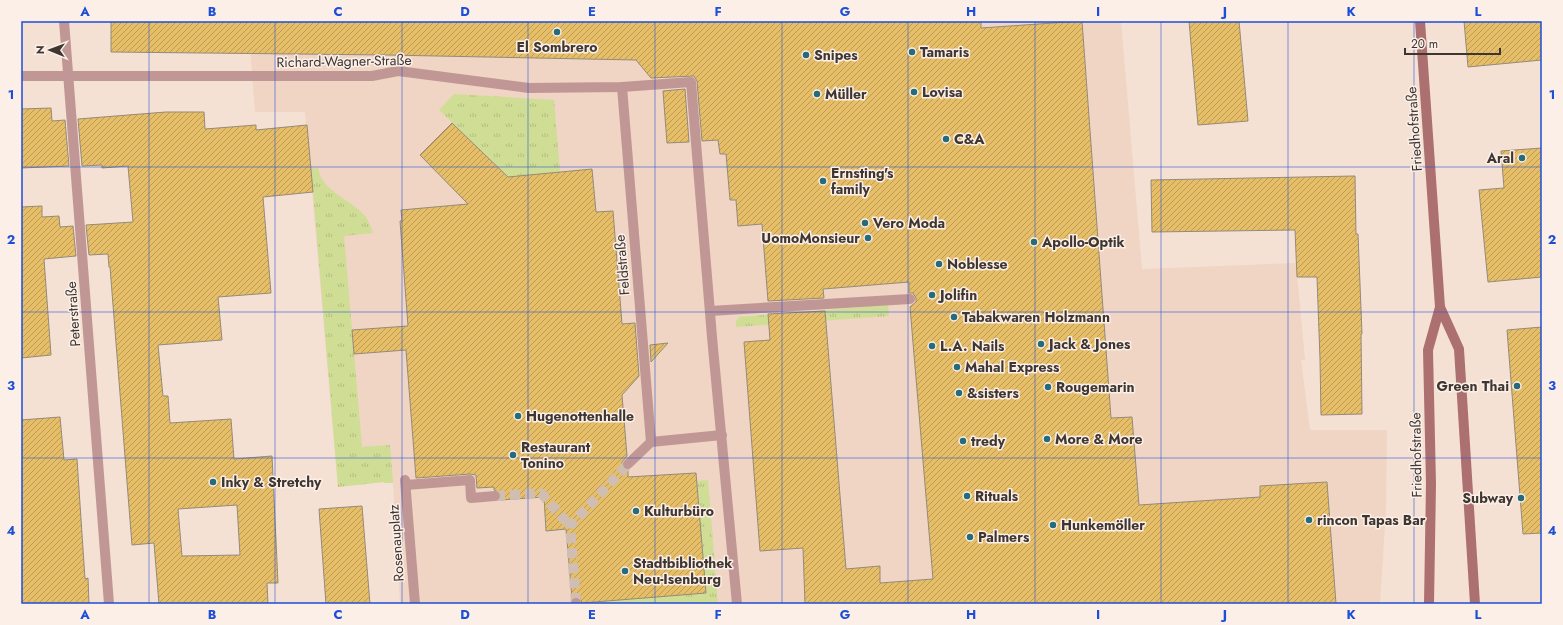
<svg xmlns="http://www.w3.org/2000/svg" width="1563" height="625" font-family="Jost,sans-serif">
<style>
.built{fill:#f0d4c4}
.grass{fill:url(#grass-tufts)}
.building{fill:url(#building-hatch);stroke:#948b79;fill-rule:evenodd}
.lines{fill:none;stroke-linecap:round;stroke-linejoin:round}
.street-tunnel{stroke:#d0beb3;stroke-width:10;stroke-dasharray:10 5;stroke-linecap:butt}
.street{stroke:#c19796;stroke-width:10}
.secondary{stroke:#ad7071;stroke-width:10}
.grid{fill:none;stroke:#1d4ed8;stroke-width:1;stroke-opacity:0.55}
.poi-dot{fill:#256b7a;stroke:#fcefe8;stroke-width:1.5}
.labels{text-anchor:middle;dominant-baseline:central;stroke-width:3;stroke-linejoin:round;paint-order:stroke}
.poi-label{font-size:14px;font-weight:bold;fill:#3e3631;stroke:#fcefe8;text-anchor:start}
.street-label{font-size:14px;fill:#3e3631;stroke:#fcefe8}
.neatline{fill:none;stroke:#1d4ed8;stroke-width:1.5}
.grid-label{font-size:13px;text-anchor:middle;font-weight:bold;fill:#1d4ed8}
</style>
<defs>
<pattern id="grass-tufts" width="24" height="20" patternUnits="userSpaceOnUse"><rect width="24" height="20" fill="#cfde94"/><path d="M3 7l-1-3M5 7V3M7 7l1-3M15 17l-1-3M17 17v-4M19 17l1-3" fill="none" stroke="#b3bf80"/></pattern>
<pattern id="building-hatch" width="6" height="6" patternUnits="userSpaceOnUse"><rect width="6" height="6" fill="#e6be68"/><path d="M-1 1l2-2M0 6l6-6M5 7l2-2" fill="none" stroke="#bc9b56"/></pattern>
</defs>
<rect width="100%" height="100%" fill="#f5e0d4"/>
<!-- built -->
<path class="built" d="M248 21H1121L1142 269 1296 263 1305 360H1301L1310 430H1387L1386 509 1380 604H400L393 483H384V482L338 487 305 112H255Z"/>
<!-- grass -->
<g class="grass">
<path d="M454 94 554 100 560 172 509 177 439 110Z"/>
<path d="M311 168H318C322 192 351 199 365 216 369 221 371 227 373 233L344 236 362 447 390 445 393 483H384V482L338 487Z"/>
<path d="M888 305 889 316 736 327V321L739 317Z"/>
<path d="M708 480 718 604H598L597 602 706 593 697 481Z"/>
</g>
<!-- building -->
<g class="building">
<path d="M111 21H981V28L1082 21 1111 418 1132 417 1139 505 1260 497V486L1327 482 1336 604H805L803 548 760 551 744 342 770 340 768 314 825 311 846 569 880 566V583L933 579 910 307 916 302V298L913 293H909V282L823 289 824 298 768 301 762 224 738 226 736 200H730L726 154H720L718 140 702 141 697 81 694 76 651 78 636 60 387 55 111 52Z"/>
<path d="M1189 21H1239L1248 121 1198 125Z"/>
<path d="M1464 21H1542V60L1468 67Z"/>
<path d="M685 89 689 142 667 143 663 91Z"/>
<path d="M51 108 52 121 65 120 69 166 21 168V109Z"/>
<path d="M166 112H204L205 129 256 125V130L307 125 313 192 263 197 271 293 218 297 222 340 158 345 163 396H168L170 423 231 419 234 459 272 456 278 583H267L268 604H159L154 543 132 545 110 267H109L108 254 89 255 86 225 133 222 128 166 102 168V165L82 166 78 119ZM237 505 240 555 182 556 178 509Z"/>
<path d="M452 123 508 177 592 169 596 212 613 211 622 324 635 323 639 376 622 395 627 456 622 462V466L624 469 628 470V477L696 473 706 593 582 603 579 597H576L572 598 566 529 546 531 544 497 500 500 501 496V493L494 490V487L477 488 476 475 470 474 416 478 406 350 354 354 352 330 408 326 400 221H402L401 210 468 204 420 155Z"/>
<path d="M1542 148V277L1488 282 1479 190 1504 188 1501 151Z"/>
<path d="M1355 176 1356 234H1358L1362 334H1361L1362 414 1321 415 1320 359 1317 277H1297L1295 230 1152 232 1151 180Z"/>
<path d="M42 206V217L59 216 60 227 73 226 76 256 44 259 51 355 21 358V207Z"/>
<path d="M1542 327V533L1523 534 1507 330Z"/>
<path d="M668 343 651 362 650 345Z"/>
<path d="M60 417 64 460 77 459 85 579 88 578 89 604H21V420Z"/>
<path d="M362 506 370 604H326L319 509Z"/>
</g>
<g class="lines">
<!-- street-tunnel -->
<g class="street-tunnel">
<path d="M495 496 541 493 570 526"/>
<path d="M576 603 570 526 628 464"/>
</g>
<!-- street -->
<g class="street">
<path d="M64 21 109 604"/>
<path d="M21 76H372L398 71 529 88 622 87 691 82 712 337 737 604"/>
<path d="M622 87 651 442"/>
<path d="M710 311 910 299"/>
<path d="M628 464 651 442 722 435"/>
<path d="M405 480 415 604"/>
<path d="M406 485 470 480 471 498 495 496"/>
<path d="M576 603V604"/>
</g>
<!-- secondary -->
<g class="secondary">
<path d="M1420 21 1440 307 1428 350 1431 484 1429 604"/>
<path d="M1440 307 1459 349 1475 604"/>
</g>
</g>
<!-- grid -->
<path class="grid" d="M149 21V604M275 21V604M402 21V604M528 21V604M655 21V604M782 21V604M908 21V604M1035 21V604M1161 21V604M1288 21V604M1414 21V604M21 167H1542M21 312H1542M21 458H1542"/>
<!-- markers -->
<g class="poi-dot">
<circle cx="557" cy="32" r="4"/>
<circle cx="912" cy="52" r="4"/>
<circle cx="806" cy="55" r="4"/>
<circle cx="914" cy="92" r="4"/>
<circle cx="817" cy="94" r="4"/>
<circle cx="946" cy="139" r="4"/>
<circle cx="1522" cy="158" r="4"/>
<circle cx="823" cy="181" r="4"/>
<circle cx="865" cy="223" r="4"/>
<circle cx="868" cy="238" r="4"/>
<circle cx="1034" cy="242" r="4"/>
<circle cx="939" cy="264" r="4"/>
<circle cx="932" cy="295" r="4"/>
<circle cx="954" cy="317" r="4"/>
<circle cx="1041" cy="344" r="4"/>
<circle cx="932" cy="346" r="4"/>
<circle cx="957" cy="367" r="4"/>
<circle cx="1517" cy="386" r="4"/>
<circle cx="1048" cy="387" r="4"/>
<circle cx="959" cy="393" r="4"/>
<circle cx="518" cy="416" r="4"/>
<circle cx="1047" cy="439" r="4"/>
<circle cx="963" cy="441" r="4"/>
<circle cx="513" cy="455" r="4"/>
<circle cx="213" cy="482" r="4"/>
<circle cx="967" cy="496" r="4"/>
<circle cx="1521" cy="498" r="4"/>
<circle cx="636" cy="511" r="4"/>
<circle cx="1309" cy="520" r="4"/>
<circle cx="1053" cy="525" r="4"/>
<circle cx="970" cy="537" r="4"/>
<circle cx="625" cy="571" r="4"/>
</g>
<g class="labels">
<!-- poi labels -->
<g class="poi-label">
<text x="557" y="47" text-anchor="middle">El Sombrero</text>
<text x="920" y="52">Tamaris</text>
<text x="814" y="55">Snipes</text>
<text x="922" y="92">Lovisa</text>
<text x="825" y="94">Müller</text>
<text x="954" y="139">C&amp;A</text>
<text x="1514" y="158" text-anchor="end">Aral</text>
<text x="831" y="173">Ernsting's<tspan x="831" dy="16">family</tspan></text>
<text x="873" y="223">Vero Moda</text>
<text x="860" y="238" text-anchor="end">UomoMonsieur</text>
<text x="1042" y="242">Apollo-Optik</text>
<text x="947" y="264">Noblesse</text>
<text x="940" y="295">Jolifin</text>
<text x="962" y="317">Tabakwaren Holzmann</text>
<text x="1049" y="344">Jack &amp; Jones</text>
<text x="940" y="346">L.A. Nails</text>
<text x="965" y="367">Mahal Express</text>
<text x="1509" y="386" text-anchor="end">Green Thai</text>
<text x="1056" y="387">Rougemarin</text>
<text x="967" y="393">&amp;sisters</text>
<text x="526" y="416">Hugenottenhalle</text>
<text x="1055" y="439">More &amp; More</text>
<text x="971" y="441">tredy</text>
<text x="521" y="447">Restaurant<tspan x="521" dy="16">Tonino</tspan></text>
<text x="221" y="482">Inky &amp; Stretchy</text>
<text x="975" y="496">Rituals</text>
<text x="1513" y="498" text-anchor="end">Subway</text>
<text x="644" y="511">Kulturbüro</text>
<text x="1317" y="520">rincon Tapas Bar</text>
<text x="1061" y="525">Hunkemöller</text>
<text x="978" y="537">Palmers</text>
<text x="633" y="563">Stadtbibliothek<tspan x="633" dy="16">Neu-Isenburg</tspan></text>
</g>
<!-- street labels -->
<g class="street-label">
<text transform="translate(344 61) rotate(-1)">Richard-Wagner-Straße</text>
<text transform="translate(1414 129) rotate(-94)">Friedhofstraße</text>
<text transform="translate(622 265) rotate(-95)">Feldstraße</text>
<text transform="translate(73 314) rotate(-94)">Peterstraße</text>
<text transform="translate(1416 455) rotate(-91)">Friedhofstraße</text>
<text transform="translate(396 543) rotate(-94)">Rosenauplatz</text>
</g>
</g>
<!-- border -->
<rect width="1563" height="625" fill="none" stroke="#fcefe8" stroke-width="44"/>
<!-- north arrow -->
<g transform="translate(50 50) rotate(271)" stroke="#fcefe8" stroke-width="3" paint-order="stroke">
<path d="M0-3L7 15L0 10L-7 15Z" fill="#3e3631"/>
<text y="-6" font-size="11" font-weight="bold" text-anchor="middle" fill="#3e3631">N</text>
</g>
<!-- scale -->
<path d="M1405 48v6h95v-6" fill="none" stroke="#3e3631" stroke-width="2"/>
<text x="1411" y="48" font-size="12" fill="#3e3631" stroke="#fcefe8" stroke-width="3" paint-order="stroke">20 m</text>
<rect x="22" y="22" width="1519" height="581" class="neatline"/>
<g class="grid-label">
<text x="85" y="16">A</text>
<text x="212" y="16">B</text>
<text x="338" y="16">C</text>
<text x="465" y="16">D</text>
<text x="592" y="16">E</text>
<text x="718" y="16">F</text>
<text x="845" y="16">G</text>
<text x="971" y="16">H</text>
<text x="1098" y="16">I</text>
<text x="1225" y="16">J</text>
<text x="1351" y="16">K</text>
<text x="1478" y="16">L</text>
<text x="11" y="99">1</text>
<text x="1552" y="99">1</text>
<text x="11" y="244">2</text>
<text x="1552" y="244">2</text>
<text x="11" y="390">3</text>
<text x="1552" y="390">3</text>
<text x="11" y="535">4</text>
<text x="1552" y="535">4</text>
<text x="85" y="619">A</text>
<text x="212" y="619">B</text>
<text x="338" y="619">C</text>
<text x="465" y="619">D</text>
<text x="592" y="619">E</text>
<text x="718" y="619">F</text>
<text x="845" y="619">G</text>
<text x="971" y="619">H</text>
<text x="1098" y="619">I</text>
<text x="1225" y="619">J</text>
<text x="1351" y="619">K</text>
<text x="1478" y="619">L</text>
</g>
</svg>
